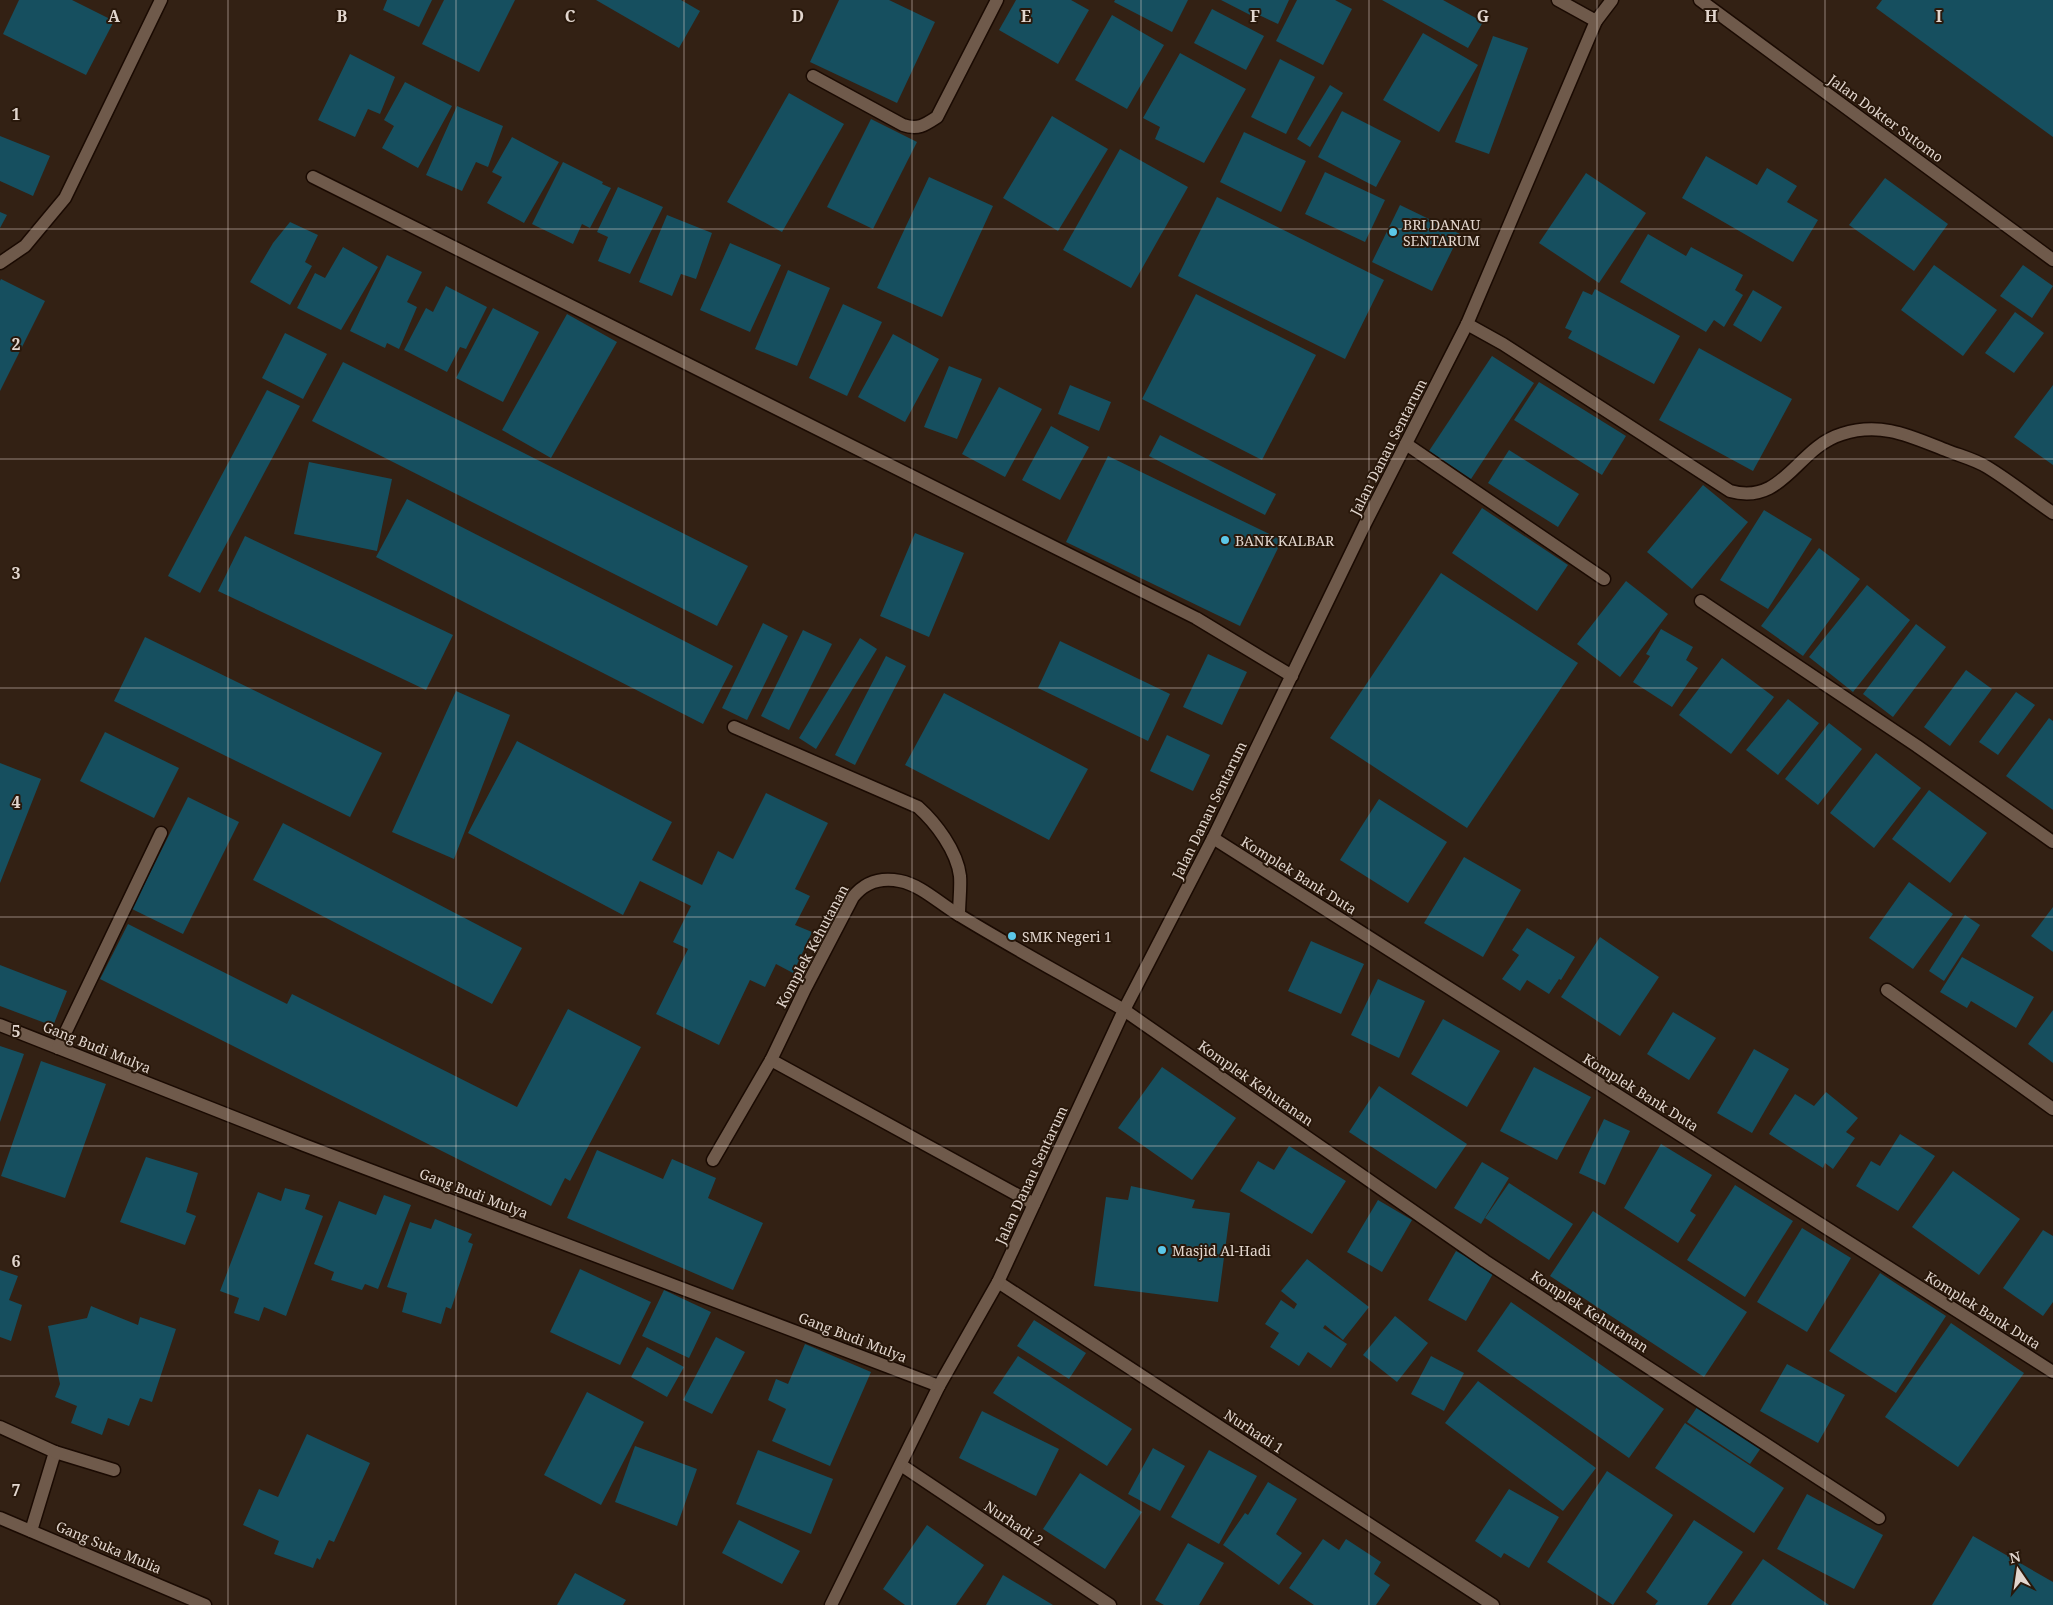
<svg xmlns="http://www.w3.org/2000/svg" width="2053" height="1605" font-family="'Noto Serif',serif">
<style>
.building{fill:#164f5f}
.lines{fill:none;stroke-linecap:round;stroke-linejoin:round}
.service-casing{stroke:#1a0a02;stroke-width:15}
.minor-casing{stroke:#1a0a02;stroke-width:15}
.tertiary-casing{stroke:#1a0a02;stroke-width:15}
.service{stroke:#6f5a4b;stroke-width:12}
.minor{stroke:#6f5a4b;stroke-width:12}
.tertiary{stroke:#6f5a4b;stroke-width:12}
.grid{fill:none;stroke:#e2d6ce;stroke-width:1;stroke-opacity:0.55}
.poi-dot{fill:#5cc7e8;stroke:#29180b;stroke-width:2}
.labels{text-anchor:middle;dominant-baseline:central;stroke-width:4;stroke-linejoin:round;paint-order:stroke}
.street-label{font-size:14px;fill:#e2d6ce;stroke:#29180b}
.poi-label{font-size:14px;fill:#e2d6ce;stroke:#29180b;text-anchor:start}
.grid-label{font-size:16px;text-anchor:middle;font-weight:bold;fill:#e2d6ce;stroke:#29180b;stroke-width:4;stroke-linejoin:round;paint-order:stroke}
</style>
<rect width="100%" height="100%" fill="#332114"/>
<!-- building -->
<g class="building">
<path d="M19 0H72L114 21 86 75 3 34Z"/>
<path d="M387 0H432L419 27 383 10Z"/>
<path d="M444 0H515L479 72 422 44Z"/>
<path d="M596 0H681L700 11 679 48Z"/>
<path d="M839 0H889L935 22 897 103 810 62Z"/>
<path d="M1016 0H1071L1089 10 1058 64 999 30Z"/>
<path d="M1115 0H1188L1172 32 1114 2Z"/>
<path d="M1221 0H1289L1278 24 1259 15 1258 19Z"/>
<path d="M1297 0H1335L1352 9 1323 65 1276 41Z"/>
<path d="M1382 0H1443L1483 22 1468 48Z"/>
<path d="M1882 0H2053V137L1876 8Z"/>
<path d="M1212 9 1264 36 1246 70 1194 43Z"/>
<path d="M1112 15 1164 45 1127 109 1075 80Z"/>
<path d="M1423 33 1478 65 1439 132 1383 100Z"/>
<path d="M1493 36 1528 48 1489 154 1455 142Z"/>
<path d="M1180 53 1246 89 1204 163 1155 139 1160 127 1143 118Z"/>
<path d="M350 54 395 77 380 114 368 109 355 137 318 120Z"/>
<path d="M1280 59 1315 77 1286 134 1251 117Z"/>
<path d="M405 82 452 106 418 168 382 148 394 126 384 120Z"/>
<path d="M1330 85 1343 93 1310 147 1297 139Z"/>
<path d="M789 93 844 124 782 232 727 202Z"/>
<path d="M457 106 503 126 488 167 476 162 462 191 426 175Z"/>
<path d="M1342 111 1401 141 1376 187 1318 157Z"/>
<path d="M1052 116 1108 149 1058 231 1003 198Z"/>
<path d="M871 119 917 142 873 229 827 207Z"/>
<path d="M1244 132 1306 161 1281 212 1220 182Z"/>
<path d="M0 136 50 156 33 196 0 181Z"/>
<path d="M512 137 559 162 524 223 487 203 502 177 492 172Z"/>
<path d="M1120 149 1188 187 1131 288 1063 250Z"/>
<path d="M1706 156 1757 185 1767 168 1797 186 1787 202 1818 220 1793 262 1682 198Z"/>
<path d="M563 162 603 182 602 184 611 188 590 228 582 224 573 244 532 224Z"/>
<path d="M1325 172 1385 200 1365 242 1305 214Z"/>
<path d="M1586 173 1646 213 1599 283 1539 243Z"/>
<path d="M929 177 993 206 942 317 877 288Z"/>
<path d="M1885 178 1948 224 1914 271 1849 225Z"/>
<path d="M618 187 663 207 630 274 598 261 608 237 597 232Z"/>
<path d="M1217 197 1384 280 1345 359 1178 276Z"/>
<path d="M1400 205 1460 234 1432 291 1372 262Z"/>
<path d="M0 212 7 215 0 228Z"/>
<path d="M667 215 712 233 696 279 681 274 672 296 639 282Z"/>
<path d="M290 222 318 235 305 262 312 266 290 305 250 282 273 243Z"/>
<path d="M1648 234 1686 256 1691 247 1743 275 1735 290 1743 295 1724 327 1714 320 1706 332 1620 282Z"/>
<path d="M730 243 781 265 750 332 700 310Z"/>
<path d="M343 247 378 267 341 330 297 308 315 273 325 278Z"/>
<path d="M387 255 422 272 407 302 417 307 399 349 387 343 385 348 350 331Z"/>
<path d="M1934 265 1997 310 1963 356 1901 310Z"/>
<path d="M2023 265 2053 286 2032 318 2000 296Z"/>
<path d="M788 270 830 288 797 366 755 349Z"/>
<path d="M1 279 45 301 0 391V281Z"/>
<path d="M446 286 487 307 466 349 460 347 447 372 404 350 426 308 433 312Z"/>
<path d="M1595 289 1680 336 1654 384 1568 338 1572 331 1565 328 1583 291 1592 295Z"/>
<path d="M1753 290 1782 307 1761 342 1733 325Z"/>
<path d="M1196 294 1316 355 1262 460 1142 399Z"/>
<path d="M843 304 882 322 847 396 809 378Z"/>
<path d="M493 308 539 332 503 402 456 378Z"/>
<path d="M2015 312 2044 333 2014 373 1985 353Z"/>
<path d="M567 314 617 342 551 458 502 430Z"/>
<path d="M285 333 327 354 303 399 262 378Z"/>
<path d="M893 334 939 359 905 422 858 397Z"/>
<path d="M1699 348 1792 399 1753 471 1659 420Z"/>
<path d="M1492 356 1534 383 1471 479 1429 451Z"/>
<path d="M343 362 748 566 717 626 312 421Z"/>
<path d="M949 366 982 379 957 439 924 427Z"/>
<path d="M1539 382 1626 436 1602 475 1514 420Z"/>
<path d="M1070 385 1111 402 1099 431 1058 414Z"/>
<path d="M2053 385V465L2014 437Z"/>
<path d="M999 387 1042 409 1005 477 962 454Z"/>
<path d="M267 390 300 406 200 593 168 576Z"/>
<path d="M1051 426 1089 447 1060 500 1022 480Z"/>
<path d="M1160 435 1276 494 1265 515 1149 456Z"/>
<path d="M1509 450 1579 494 1558 527 1488 483Z"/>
<path d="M1108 456 1282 540 1240 626 1066 542Z"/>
<path d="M309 462 392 479 377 551 294 534Z"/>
<path d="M1703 485 1748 522 1692 589 1647 552Z"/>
<path d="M407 499 733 666 703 724 376 557Z"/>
<path d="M1482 508 1568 565 1537 611 1452 553Z"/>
<path d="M1764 510 1812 539 1768 609 1720 580Z"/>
<path d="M915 533 964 553 929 637 880 616Z"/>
<path d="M245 536 453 635 426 690 218 591Z"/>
<path d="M1819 548 1860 579 1803 656 1761 626Z"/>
<path d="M1441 573 1578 663 1467 828 1330 738Z"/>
<path d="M1626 581 1668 614 1620 677 1577 644Z"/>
<path d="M1867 585 1910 620 1853 692 1809 657Z"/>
<path d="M763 623 788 636 747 720 722 708Z"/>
<path d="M1916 624 1946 647 1893 717 1863 694Z"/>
<path d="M1661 629 1693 647 1686 660 1698 668 1672 707 1633 682 1650 656 1646 654Z"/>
<path d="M803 630 832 644 789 730 761 716Z"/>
<path d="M145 637 382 753 350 817 114 701Z"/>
<path d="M860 638 877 649 816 749 799 738Z"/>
<path d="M1060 641 1170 694 1148 741 1038 688Z"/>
<path d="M1208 654 1247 672 1222 725 1183 707Z"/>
<path d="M886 656 906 666 855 765 835 755Z"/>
<path d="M1722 658 1774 697 1731 754 1679 715Z"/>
<path d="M1966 670 1992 689 1950 746 1924 727Z"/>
<path d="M456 691 510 715 454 859 392 832Z"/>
<path d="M2016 692 2035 705 1998 755 1979 742Z"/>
<path d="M944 693 1088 769 1049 840 905 765Z"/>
<path d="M1788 699 1819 723 1778 775 1746 750Z"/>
<path d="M2049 718 2053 721V810L2006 776Z"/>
<path d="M1829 723 1862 749 1818 805 1785 779Z"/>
<path d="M105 732 179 768 154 818 80 781Z"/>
<path d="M1167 735 1210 755 1193 791 1150 771Z"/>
<path d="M517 741 672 822 652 860 702 885 718 851 733 859 766 793 828 823 795 889 810 896 795 925 812 932 793 973 776 964 765 987 750 980 719 1045 656 1014 688 949 673 942 691 906 640 881 623 915 468 833Z"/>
<path d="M1876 753 1921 788 1874 848 1830 813Z"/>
<path d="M0 763 41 779 0 883Z"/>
<path d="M1929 790 1987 833 1950 883 1892 839Z"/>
<path d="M188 797 239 822 183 934 132 909Z"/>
<path d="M1379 799 1447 842 1408 903 1340 860Z"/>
<path d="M283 823 522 948 492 1004 253 880Z"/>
<path d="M1464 857 1521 890 1483 957 1424 923Z"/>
<path d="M1909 882 1953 914 1913 969 1869 938Z"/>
<path d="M2053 907V952L2031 936Z"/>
<path d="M1965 915 1980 925 1944 981 1929 971Z"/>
<path d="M128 924 287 1004 292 994 517 1107 568 1009 641 1047 570 1181 565 1178 551 1206 100 979Z"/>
<path d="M1527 928 1575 957 1561 980 1559 979 1549 994 1527 980 1520 991 1502 979 1519 955 1512 950Z"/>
<path d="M1600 937 1659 977 1620 1036 1561 997Z"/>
<path d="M1311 941 1364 964 1341 1014 1288 991Z"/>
<path d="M1962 957 2034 997 2016 1028 1971 1001 1967 1008 1940 992Z"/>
<path d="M0 965 67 991 53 1026 0 1006Z"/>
<path d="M1378 979 1425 1001 1399 1058 1351 1035Z"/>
<path d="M2053 1010V1063L2028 1044Z"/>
<path d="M1673 1012 1716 1038 1689 1080 1647 1054Z"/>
<path d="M1443 1019 1500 1051 1467 1107 1411 1074Z"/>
<path d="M0 1046 24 1054 0 1122Z"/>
<path d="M1754 1049 1789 1069 1752 1133 1717 1113Z"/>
<path d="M41 1061 106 1084 65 1198 1 1176Z"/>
<path d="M1162 1067 1236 1118 1192 1180 1118 1128Z"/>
<path d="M1534 1067 1591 1097 1557 1160 1500 1131Z"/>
<path d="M1379 1086 1467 1144 1436 1189 1349 1132Z"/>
<path d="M1826 1092 1858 1118 1846 1132 1855 1138 1833 1169 1825 1163 1823 1168 1769 1134 1795 1094 1814 1106Z"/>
<path d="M1604 1119 1630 1131 1605 1185 1579 1173Z"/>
<path d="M1900 1134 1935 1156 1898 1211 1856 1186 1871 1161 1880 1166Z"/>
<path d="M1661 1144 1712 1175 1690 1211 1696 1215 1678 1243 1624 1208Z"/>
<path d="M1289 1146 1346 1181 1312 1234 1240 1191 1258 1161 1274 1170Z"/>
<path d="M597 1150 663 1179 672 1159 716 1178 708 1198 763 1223 733 1290 567 1218Z"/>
<path d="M146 1157 198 1173 186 1212 196 1216 185 1245 120 1222Z"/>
<path d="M1482 1162 1509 1178 1481 1224 1454 1208Z"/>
<path d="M1953 1171 2020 1219 1979 1275 1912 1227Z"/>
<path d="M1509 1183 1573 1224 1549 1260 1485 1218Z"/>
<path d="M1735 1185 1793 1221 1745 1297 1687 1260Z"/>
<path d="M1131 1186 1195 1200 1192 1208 1230 1213 1218 1302 1094 1286 1106 1197 1128 1200Z"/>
<path d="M285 1188 310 1195 305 1209 323 1216 286 1316 264 1307 259 1321 234 1313 239 1298 220 1291 258 1192 281 1201Z"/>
<path d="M384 1195 411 1205 378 1289 365 1284 362 1290 331 1280 334 1272 314 1264 339 1201 376 1215Z"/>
<path d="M1378 1200 1412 1220 1382 1272 1347 1252Z"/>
<path d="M1593 1211 1747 1312 1704 1377 1550 1276Z"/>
<path d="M435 1219 472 1234 468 1242 473 1244 451 1309 446 1307 441 1324 402 1312 407 1293 387 1287 410 1222 431 1229Z"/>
<path d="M1802 1228 1851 1258 1807 1332 1757 1302Z"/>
<path d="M2043 1230 2053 1236V1302L2043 1316 2003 1288Z"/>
<path d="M1456 1251 1494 1272 1466 1321 1428 1300Z"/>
<path d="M1307 1259 1369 1307 1343 1340 1325 1325 1323 1328 1347 1344 1331 1368 1308 1352 1299 1366 1270 1347 1279 1333 1265 1324 1281 1300 1294 1309 1297 1304 1281 1291Z"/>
<path d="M580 1269 651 1302 620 1365 550 1332Z"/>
<path d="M0 1270 18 1276 9 1300 22 1305 11 1341 0 1337Z"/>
<path d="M1880 1273 1946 1316 1896 1393 1829 1351Z"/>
<path d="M664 1290 711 1312 689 1358 642 1336Z"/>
<path d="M1511 1302 1664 1409 1629 1458 1477 1351Z"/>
<path d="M91 1306 138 1325 140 1317 176 1329 152 1402 140 1398 129 1426 108 1418 102 1435 71 1423 77 1406 55 1397 60 1384 48 1326 87 1318Z"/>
<path d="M1395 1316 1428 1343 1397 1382 1363 1355Z"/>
<path d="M1034 1320 1086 1353 1069 1379 1017 1346Z"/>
<path d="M1951 1323 2024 1373 1958 1467 1885 1417Z"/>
<path d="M716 1337 745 1352 712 1414 683 1400Z"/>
<path d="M805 1344 871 1372 830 1466 772 1441 786 1409 768 1400 776 1379 788 1384Z"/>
<path d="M647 1347 684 1367 667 1397 631 1377Z"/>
<path d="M1018 1356 1132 1429 1107 1466 993 1393Z"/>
<path d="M1431 1356 1464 1373 1444 1411 1411 1394Z"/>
<path d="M1787 1364 1845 1395 1818 1443 1760 1411Z"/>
<path d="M1478 1381 1596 1468 1563 1511 1445 1423Z"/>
<path d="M587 1392 644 1422 601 1505 544 1475Z"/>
<path d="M1700 1403 1763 1445 1750 1464 1687 1422Z"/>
<path d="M982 1411 1059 1449 1036 1496 959 1458Z"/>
<path d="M1685 1423 1784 1488 1754 1533 1655 1468Z"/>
<path d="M307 1434 370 1463 334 1542 329 1540 320 1560 317 1558 313 1568 274 1554 279 1541 243 1525 259 1489 278 1497Z"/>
<path d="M635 1446 697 1469 677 1526 615 1502Z"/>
<path d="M1153 1448 1185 1466 1160 1511 1128 1494Z"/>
<path d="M758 1450 833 1479 811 1534 736 1504Z"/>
<path d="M1209 1450 1257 1476 1219 1544 1171 1517Z"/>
<path d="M1607 1471 1673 1515 1613 1605 1547 1562Z"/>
<path d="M1080 1473 1142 1512 1105 1569 1043 1529Z"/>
<path d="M1268 1482 1297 1499 1276 1534 1302 1553 1279 1585 1223 1545 1245 1513 1248 1515Z"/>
<path d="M1509 1489 1559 1517 1529 1568 1504 1553 1501 1558 1475 1541Z"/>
<path d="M1807 1494 1883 1535 1854 1589 1777 1549Z"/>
<path d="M739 1520 800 1551 782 1584 722 1553Z"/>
<path d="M1694 1520 1743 1552 1707 1605H1655L1658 1601 1646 1592Z"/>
<path d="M927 1525 984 1565 956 1605H905L883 1589Z"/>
<path d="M1973 1536 2053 1582V1605H1932Z"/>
<path d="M1323 1539 1339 1550 1346 1539 1381 1562 1374 1574 1390 1585 1376 1605H1314L1289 1588Z"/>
<path d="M1188 1543 1224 1563 1199 1605H1164L1155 1600Z"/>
<path d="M1763 1559 1829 1605H1731Z"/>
<path d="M575 1573 626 1600 623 1605H557Z"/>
<path d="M1003 1575 1053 1605H986Z"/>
</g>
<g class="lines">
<!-- service casing -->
<g class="service-casing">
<g id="service">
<path d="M1467 324 1503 344 1730 491C1784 506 1796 448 1842 434 1882 421 1912 437 1948 451 1961 456 1976 460 1987 467 2010 481 2031 498 2053 513"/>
<path d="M734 727 918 807C936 823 957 851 960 876 961 888 959 902 959 915"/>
<path d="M771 1060 1034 1204"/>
<path d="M713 1160 771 1060 805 989 853 897C865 882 880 877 900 881 921 885 940 904 959 915 1013 948 1069 978 1124 1010"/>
</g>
</g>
<!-- minor casing -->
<g class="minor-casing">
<g id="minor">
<path d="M813 76 903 125C918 130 925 125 937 117L997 0"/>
<path d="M313 177 1196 618 1292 676"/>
<path d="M0 263 25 246 65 198 161 0"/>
<path d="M1406 444 1604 579"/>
<path d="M1701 601 1917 746 2053 842"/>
<path d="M1213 838 2053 1372"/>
<path d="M1887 990 2053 1109"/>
<path d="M1124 1010 1485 1261 1879 1518"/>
<path d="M0 1025 304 1145 939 1386"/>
<path d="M58 1048 161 833"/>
<path d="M998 1282 1493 1605"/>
<path d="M0 1427 55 1452 31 1531"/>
<path d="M55 1452 114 1470"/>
<path d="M901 1465 1110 1605"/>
<path d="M0 1518 205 1605"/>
</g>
</g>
<!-- tertiary casing -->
<g class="tertiary-casing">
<g id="tertiary">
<path d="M1558 0 1596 21"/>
<path d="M1700 0 2053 260"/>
<path d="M831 1605 939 1386 998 1282 1124 1010 1213 838 1365 524 1467 324 1596 21 1612 0"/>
</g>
</g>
<!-- service -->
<use href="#service" class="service"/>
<!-- minor -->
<use href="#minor" class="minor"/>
<!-- tertiary -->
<use href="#tertiary" class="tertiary"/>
</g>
<!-- grid -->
<path class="grid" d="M228 0V1605M456 0V1605M684 0V1605M912 0V1605M1141 0V1605M1369 0V1605M1597 0V1605M1825 0V1605M0 229H2053M0 459H2053M0 688H2053M0 917H2053M0 1146H2053M0 1376H2053"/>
<!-- markers -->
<g class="poi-dot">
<circle cx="1393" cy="232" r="5"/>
<circle cx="1225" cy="540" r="5"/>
<circle cx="1012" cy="936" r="5"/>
<circle cx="1162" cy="1250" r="5"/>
</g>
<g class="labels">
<!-- street labels -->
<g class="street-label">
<text transform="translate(1886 118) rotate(36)">Jalan Dokter Sutomo</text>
<text transform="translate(1388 447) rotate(-63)">Jalan Danau Sentarum</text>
<text transform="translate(1209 810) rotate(-64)">Jalan Danau Sentarum</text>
<text transform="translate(1299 875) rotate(32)">Komplek Bank Duta</text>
<text transform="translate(812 946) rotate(-62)">Komplek Kehutanan</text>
<text transform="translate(97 1047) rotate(22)">Gang Budi Mulya</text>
<text transform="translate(1256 1083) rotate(35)">Komplek Kehutanan</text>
<text transform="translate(1641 1092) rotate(32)">Komplek Bank Duta</text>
<text transform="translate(1031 1175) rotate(-65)">Jalan Danau Sentarum</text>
<text transform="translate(474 1193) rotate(21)">Gang Budi Mulya</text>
<text transform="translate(1983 1310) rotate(32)">Komplek Bank Duta</text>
<text transform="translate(1590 1311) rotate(33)">Komplek Kehutanan</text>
<text transform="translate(853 1337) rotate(21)">Gang Budi Mulya</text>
<text transform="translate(1254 1431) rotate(33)">Nurhadi 1</text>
<text transform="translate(1014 1523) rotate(34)">Nurhadi 2</text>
<text transform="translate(109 1547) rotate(23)">Gang Suka Mulia</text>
</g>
<!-- poi labels -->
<g class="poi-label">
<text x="1403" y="224">BRI DANAU<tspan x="1403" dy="16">SENTARUM</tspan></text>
<text x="1235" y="540">BANK KALBAR</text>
<text x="1022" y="936">SMK Negeri 1</text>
<text x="1172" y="1250">Masjid Al-Hadi</text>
</g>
</g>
<g class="grid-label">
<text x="114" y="22">A</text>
<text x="342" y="22">B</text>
<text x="570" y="22">C</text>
<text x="798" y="22">D</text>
<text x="1026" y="22">E</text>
<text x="1255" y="22">F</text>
<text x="1483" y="22">G</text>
<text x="1711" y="22">H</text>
<text x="1939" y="22">I</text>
<text x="16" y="120">1</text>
<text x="16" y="350">2</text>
<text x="16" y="579">3</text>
<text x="16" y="808">4</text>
<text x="16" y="1037">5</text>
<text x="16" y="1267">6</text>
<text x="16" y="1496">7</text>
</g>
<!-- north arrow -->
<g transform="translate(2018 1570) rotate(347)" stroke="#29180b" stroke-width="4" paint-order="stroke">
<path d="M0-4L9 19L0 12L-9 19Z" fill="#e2d6ce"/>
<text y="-8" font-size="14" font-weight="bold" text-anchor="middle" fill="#e2d6ce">N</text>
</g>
</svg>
